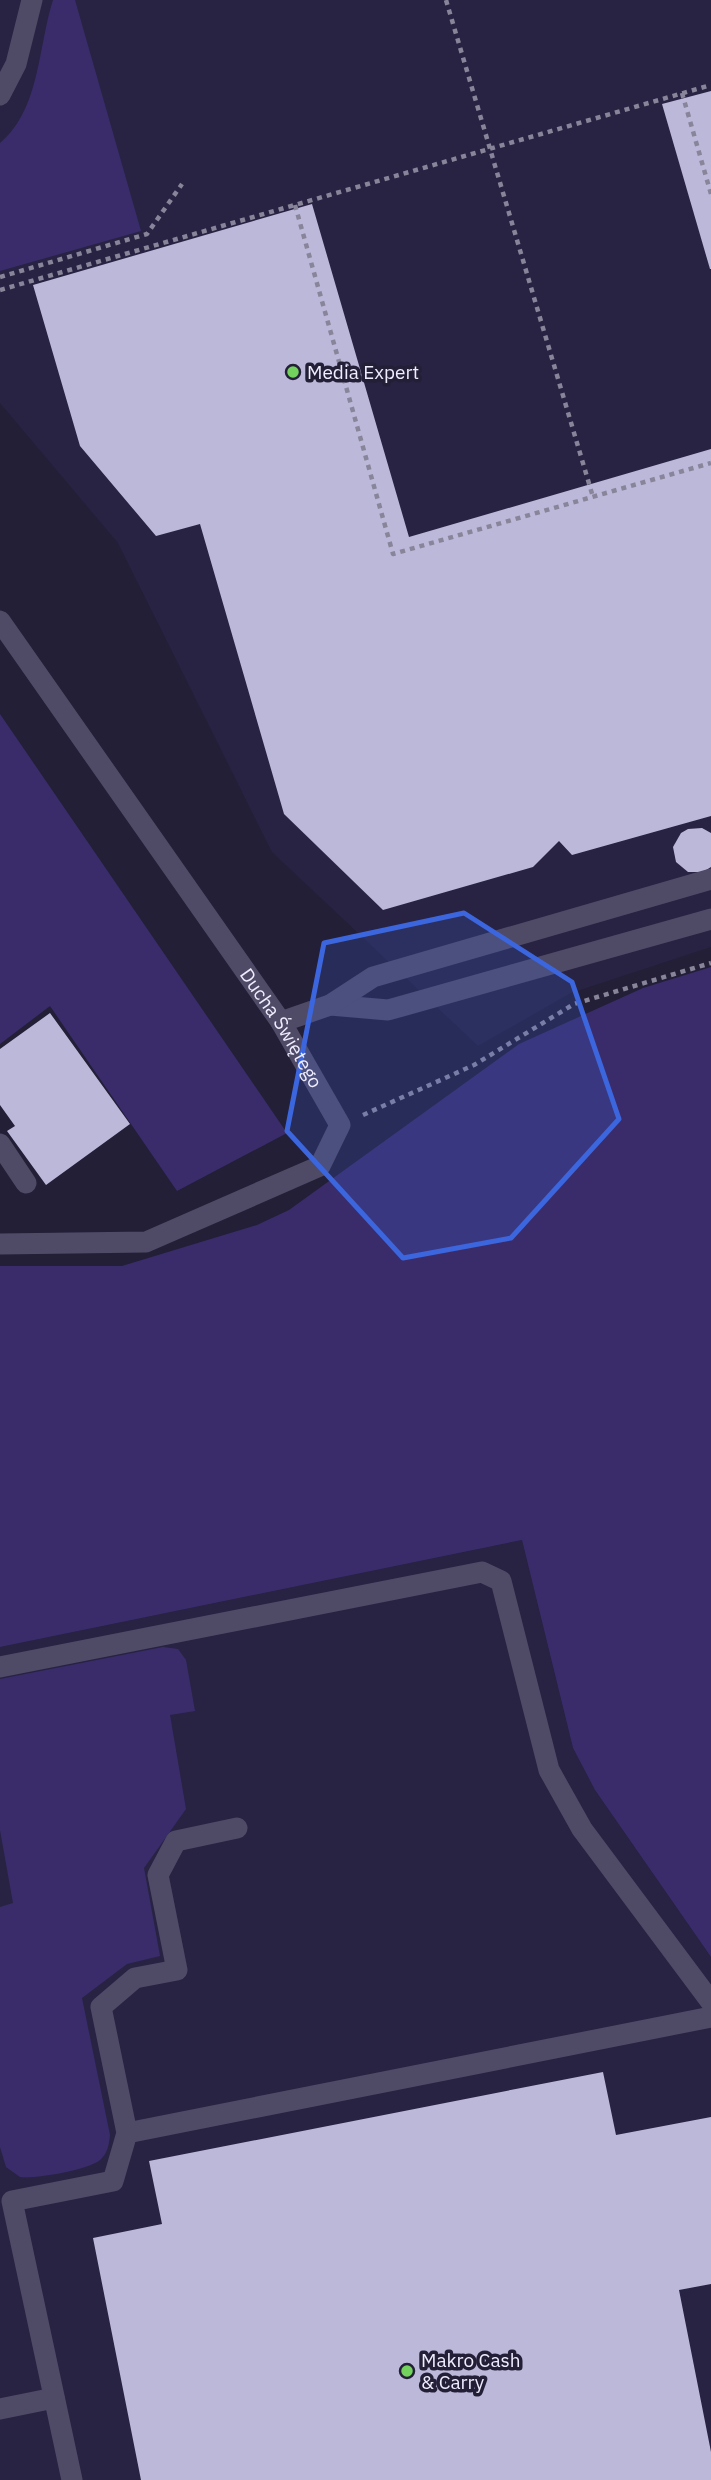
<svg xmlns="http://www.w3.org/2000/svg" width="711" height="2480" font-family="'IBM Plex Sans',sans-serif">
<style>
.built{fill:#282342}
.green{fill:#3a2c6b}
.building{fill:#bcb8d9}
.lines{fill:none;stroke-linecap:round;stroke-linejoin:round}
.path{stroke:#88859a;stroke-width:4.5;stroke-dasharray:5 5;stroke-linecap:butt}
.lane{stroke:#4f4b67;stroke-width:21}
.street{stroke:#4f4b67;stroke-width:21}
.marked{fill:#3c66de;fill-opacity:0.2;stroke:#3c66de;stroke-width:5;stroke-linejoin:round}
.poi-dot{fill:#72d25d;stroke:#231f37;stroke-width:2.5}
.labels{text-anchor:middle;dominant-baseline:central;stroke-width:7;stroke-linejoin:round;paint-order:stroke}
.poi-label{font-size:19px;fill:#efedfe;stroke:#231f37;text-anchor:start}
.street-label{font-size:19px;fill:#efedfe;stroke:#231f37}
</style>
<rect width="100%" height="100%" fill="#231f37"/>
<!-- built -->
<g class="built">
<path d="M0 0H711V947L571 993 478 1046 272 852 118 543 0 403Z"/>
<path d="M522 1540 573 1748 595 1790 711 1957V2480H0V1647Z"/>
</g>
<!-- green -->
<g class="green">
<path d="M53 0H75L141 231 0 271V143C40 110 38 47 53 0Z"/>
<path d="M0 714 287 1133 177 1191 50 1006 0 1044Z"/>
<path d="M711 967V1957L595 1790 573 1748 522 1540 0 1647V1266H122L257 1225 289 1210 519 1044 643 988Z"/>
<path d="M163 1647 178 1649 186 1660 195 1711 170 1715 186 1809 144 1868 160 1956 127 1964 82 1998 110 2135C109 2144 108 2153 100 2160 88 2170 36 2179 20 2177L6 2167 0 2147V1907L13 1903 0 1830V1679Z"/>
</g>
<!-- building -->
<g class="building">
<path d="M711 91V269H710L662 104Z"/>
<path d="M312 204 409 537 711 449V816L572 855 559 841 533 867 383 910 284 814 200 524 156 536 80 446 33 285Z"/>
<path d="M702 828 711 833V867L703 872H688L676 862 673 847 681 833 688 829Z"/>
<path d="M50 1013 130 1124 46 1185 7 1131 15 1126 0 1105V1049Z"/>
<path d="M603 2072 616 2135 711 2117V2284L679 2290 711 2452V2480H141L93 2238 162 2224 149 2161Z"/>
</g>
<g class="lines">
<!-- path -->
<g class="path">
<path d="M446 0 593 497"/>
<path d="M682 93 711 194"/>
<path d="M295 205 393 554 711 463"/>
<path d="M0 277 147 234 182 184"/>
<path d="M0 290 711 85"/>
<path d="M363 1115 474 1065 574 1004 711 963"/>
</g>
<!-- lane -->
<g class="lane">
<path d="M0 95 16 64 32 0"/>
<path d="M330 1005 388 1010 711 919"/>
<path d="M281 1022 330 1005 373 977 711 879"/>
<path d="M0 1144 26 1183"/>
<path d="M0 1667 482 1572 501 1581 549 1770 582 1829 711 2002"/>
<path d="M127 2133 711 2017"/>
<path d="M0 2409 54 2398"/>
<path d="M72 2480 12 2201 113 2181 127 2133 101 2007 135 1978 177 1970 158 1875 176 1841 237 1828"/>
</g>
<!-- street -->
<path class="street" id="s1" d="M0 621 281 1022 340 1125 320 1166 146 1242 0 1244"/>
</g>
<!-- marked area -->
<path class="marked" d="M464 913 572 982 619 1119 511 1238 403 1258 287 1131 324 943Z"/>
<!-- markers -->
<g class="poi-dot">
<circle cx="293" cy="372" r="7"/>
<circle cx="407" cy="2371" r="7"/>
</g>
<g class="labels">
<!-- poi labels -->
<g class="poi-label">
<text x="307" y="372">Media Expert</text>
<text x="421" y="2360">Makro Cash<tspan x="421" dy="22">&amp; Carry</tspan></text>
</g>
<!-- street labels -->
<g class="street-label">
<text stroke="none"><textPath href="#s1" startOffset="495">Ducha Świętego</textPath></text>
</g>
</g>
</svg>
